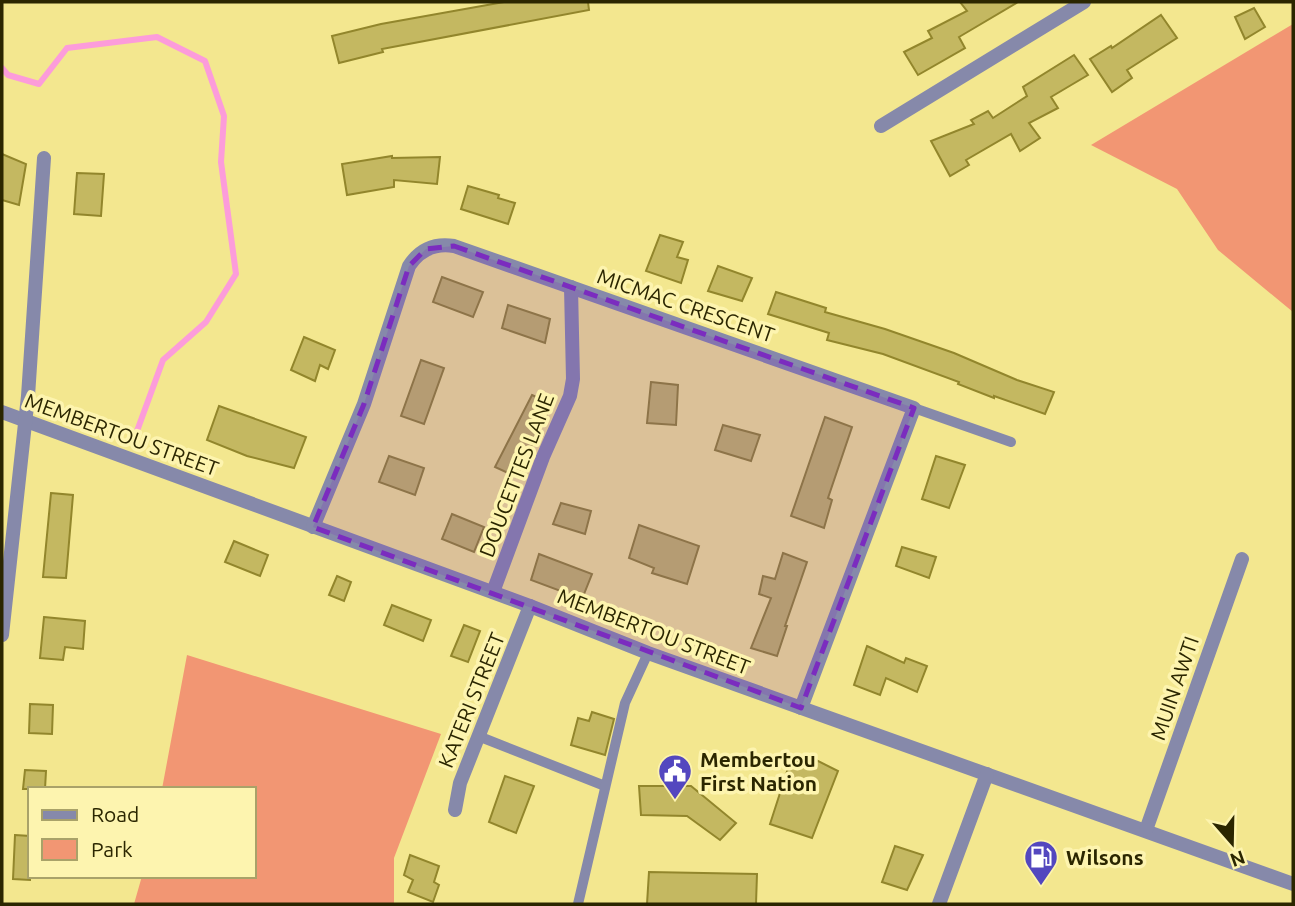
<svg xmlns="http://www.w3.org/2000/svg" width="1295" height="906" font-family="Ubuntu,sans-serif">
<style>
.green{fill:#f29673}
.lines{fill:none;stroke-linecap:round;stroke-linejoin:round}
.stream{stroke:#fc9cda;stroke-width:6}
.building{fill:#c4b861;stroke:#92862c;stroke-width:2}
.service{stroke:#8689aa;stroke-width:10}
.minor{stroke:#8689aa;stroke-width:14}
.marked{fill:#7b2cbf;fill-opacity:0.2;stroke:#7b2cbf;stroke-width:5;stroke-dasharray:14 9;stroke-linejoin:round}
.labels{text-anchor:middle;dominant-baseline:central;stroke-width:7;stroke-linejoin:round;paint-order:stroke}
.street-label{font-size:21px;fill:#2b2600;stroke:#fdf4af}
.poi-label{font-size:21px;font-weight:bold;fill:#2b2600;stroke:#fdf4af;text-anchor:start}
</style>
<rect width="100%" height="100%" fill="#f3e78f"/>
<!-- green -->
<g class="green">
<path d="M1293 24V312L1218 250 1177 189 1091 145Z"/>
<path d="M187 655 441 734 394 858V904H134L142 876H254V789H162Z"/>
</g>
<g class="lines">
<!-- stream -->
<path class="stream" d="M2 68 8 75 39 84 67 48 157 37 205 61 224 116 221 162 236 274 206 322 163 360 137 431"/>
</g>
<!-- building -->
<g class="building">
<path d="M504 2H588L589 10 382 49 383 52 339 63 332 36 381 24Z"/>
<path d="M960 2H1018L959 37 965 48 918 75 904 52 932 38 928 31 967 11Z"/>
<path d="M1254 8 1265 27 1245 39 1235 17Z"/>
<path d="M1161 15 1177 38 1127 70 1132 78 1112 92 1090 59 1111 46 1112 48Z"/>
<path d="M1074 55 1088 75 1051 97 1058 108 1029 123 1040 138 1020 151 1011 134 966 160 969 165 950 176 931 141 974 124 971 120 988 111 993 118 1027 96 1023 87Z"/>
<path d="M2 154 26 164 19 205 2 200Z"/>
<path d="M392 156V158L440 157 437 184 394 180V187L347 195 342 164Z"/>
<path d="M77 173 104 174 101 216 74 214Z"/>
<path d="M468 186 499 195 498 198 515 203 508 224 461 209Z"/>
<path d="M660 235 683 242 677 257 688 260 681 283 646 271Z"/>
<path d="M718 266 752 278 742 301 708 291Z"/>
<path d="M442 277 483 292 473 317 433 302Z"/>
<path d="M776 292 826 308 825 312 885 329 954 353 1017 380 1054 392 1045 414 994 396V398L958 384 959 382 883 354 827 340 829 333 768 314Z"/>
<path d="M508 305 550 319 545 343 502 328Z"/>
<path d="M304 337 335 350 328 369 320 365 315 381 291 370Z"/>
<path d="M421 360 444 368 424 424 401 416Z"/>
<path d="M651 382 678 385 676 425 647 423Z"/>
<path d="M532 395 552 404 517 477 495 467Z"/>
<path d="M219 406 306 437 294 468 247 456 207 440Z"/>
<path d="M825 417 852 427 828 498 832 500 824 528 791 516Z"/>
<path d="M723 425 760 435 751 461 715 450Z"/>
<path d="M389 456 424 468 415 495 379 482Z"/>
<path d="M936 456 965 465 949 508 922 499Z"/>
<path d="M51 493 73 495 66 578 43 577Z"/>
<path d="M561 503 591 511 585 534 553 524Z"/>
<path d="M452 514 484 527 474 552 442 539Z"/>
<path d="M639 525 699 546 687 584 652 573 654 568 629 558Z"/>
<path d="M234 541 268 555 260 576 225 562Z"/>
<path d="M902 547 936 557 929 578 896 566Z"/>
<path d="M783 553 807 562 785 626H787L777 656 751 648 771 598 759 594 763 576 775 579Z"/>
<path d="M539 554 592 574 582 599 531 580Z"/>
<path d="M337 576 351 582 344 601 329 595Z"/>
<path d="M392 605 431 620 423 641 384 625Z"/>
<path d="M44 617 85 621 83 649 65 647 63 660 40 658Z"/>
<path d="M464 625 480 631 468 662 451 656Z"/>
<path d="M867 646 904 663 906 658 927 666 917 692 886 678 880 695 854 685Z"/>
<path d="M30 704 53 705 52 734 29 733Z"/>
<path d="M592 712 614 719 605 755 571 745 578 718 589 721Z"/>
<path d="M810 757 838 771 812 838 770 824 791 759 807 764Z"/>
<path d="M25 770 46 771 45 789H23Z"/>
<path d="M505 776 534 786 516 833 489 822Z"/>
<path d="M639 786H691L736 823 720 840 687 816 641 815Z"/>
<path d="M15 835 30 836V880L13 879Z"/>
<path d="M895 846 923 855 907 890 882 882Z"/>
<path d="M410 855 439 866 434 882 439 885 433 902 408 892 413 880 404 875Z"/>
<path d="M649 872 757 874 756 904H647Z"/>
</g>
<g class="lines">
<!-- service -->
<g class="service">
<path d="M914 408 1011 442"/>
<path d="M478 736 605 786"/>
<path d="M578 904 625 703 648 653"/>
</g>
<!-- minor -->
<g class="minor">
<path d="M881 126 1084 2"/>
<path d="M2 412 530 606 648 653 1293 884"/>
<path d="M313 527 364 404 409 266C420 249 435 243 454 246L914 408 801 708"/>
<path d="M493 592 543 457 570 396 573 379 571 287"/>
<path d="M2 635 28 396 44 158"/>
<path d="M455 810 460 783 530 606"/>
<path d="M1146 830 1242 559"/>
<path d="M939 904 987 774"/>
</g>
</g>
<!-- marked area -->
<path class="marked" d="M454 246 914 408 801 708 313 527 364 404 409 266 426 249Z"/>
<!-- icons -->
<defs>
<g id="civic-pin" transform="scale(1.75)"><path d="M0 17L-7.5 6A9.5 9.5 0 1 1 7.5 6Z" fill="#5347bf" stroke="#fdf4af"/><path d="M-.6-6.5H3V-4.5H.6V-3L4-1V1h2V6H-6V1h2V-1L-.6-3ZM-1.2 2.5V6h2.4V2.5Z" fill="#fff"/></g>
<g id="fuel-pin" transform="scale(1.75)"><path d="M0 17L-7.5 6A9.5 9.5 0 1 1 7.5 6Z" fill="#5347bf" stroke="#fdf4af"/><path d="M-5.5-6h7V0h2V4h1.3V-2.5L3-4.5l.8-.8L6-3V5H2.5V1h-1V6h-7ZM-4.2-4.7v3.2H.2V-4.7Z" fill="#fff"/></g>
</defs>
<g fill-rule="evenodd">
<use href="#civic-pin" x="675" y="771"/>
<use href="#fuel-pin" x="1041" y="857"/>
</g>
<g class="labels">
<!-- street labels -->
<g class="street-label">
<text transform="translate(686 305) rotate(19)">MICMAC CRESCENT</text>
<text transform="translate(122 434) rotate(20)">MEMBERTOU STREET</text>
<text transform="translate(516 475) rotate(-69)">DOUCETTES LANE</text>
<text transform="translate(654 631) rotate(21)">MEMBERTOU STREET</text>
<text transform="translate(1174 688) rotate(-71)">MUIN AWTI</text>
<text transform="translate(471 700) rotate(-68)">KATERI STREET</text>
</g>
<!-- poi labels -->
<g class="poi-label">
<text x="700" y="759">Membertou<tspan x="700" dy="24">First Nation</tspan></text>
<text x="1066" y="857">Wilsons</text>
</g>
</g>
<!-- border -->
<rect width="1295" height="906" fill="none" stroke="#2b2600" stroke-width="7"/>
<!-- legend -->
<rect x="28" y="787" width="228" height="91" fill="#fdf4af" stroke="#a9a269" stroke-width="2"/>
<rect x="42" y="810" width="35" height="10" fill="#8689aa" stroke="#a9a269" stroke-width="2"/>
<text x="91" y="822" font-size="21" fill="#2b2600">Road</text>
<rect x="42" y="839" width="35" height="21" fill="#f29673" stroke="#a9a269" stroke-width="2"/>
<text x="91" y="857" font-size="21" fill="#2b2600">Park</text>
<!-- north arrow -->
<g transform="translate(1232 843) rotate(160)" stroke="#fdf4af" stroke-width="5" paint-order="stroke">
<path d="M0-5L12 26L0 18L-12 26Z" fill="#2b2600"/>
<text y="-10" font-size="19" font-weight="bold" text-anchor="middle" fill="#2b2600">N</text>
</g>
</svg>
